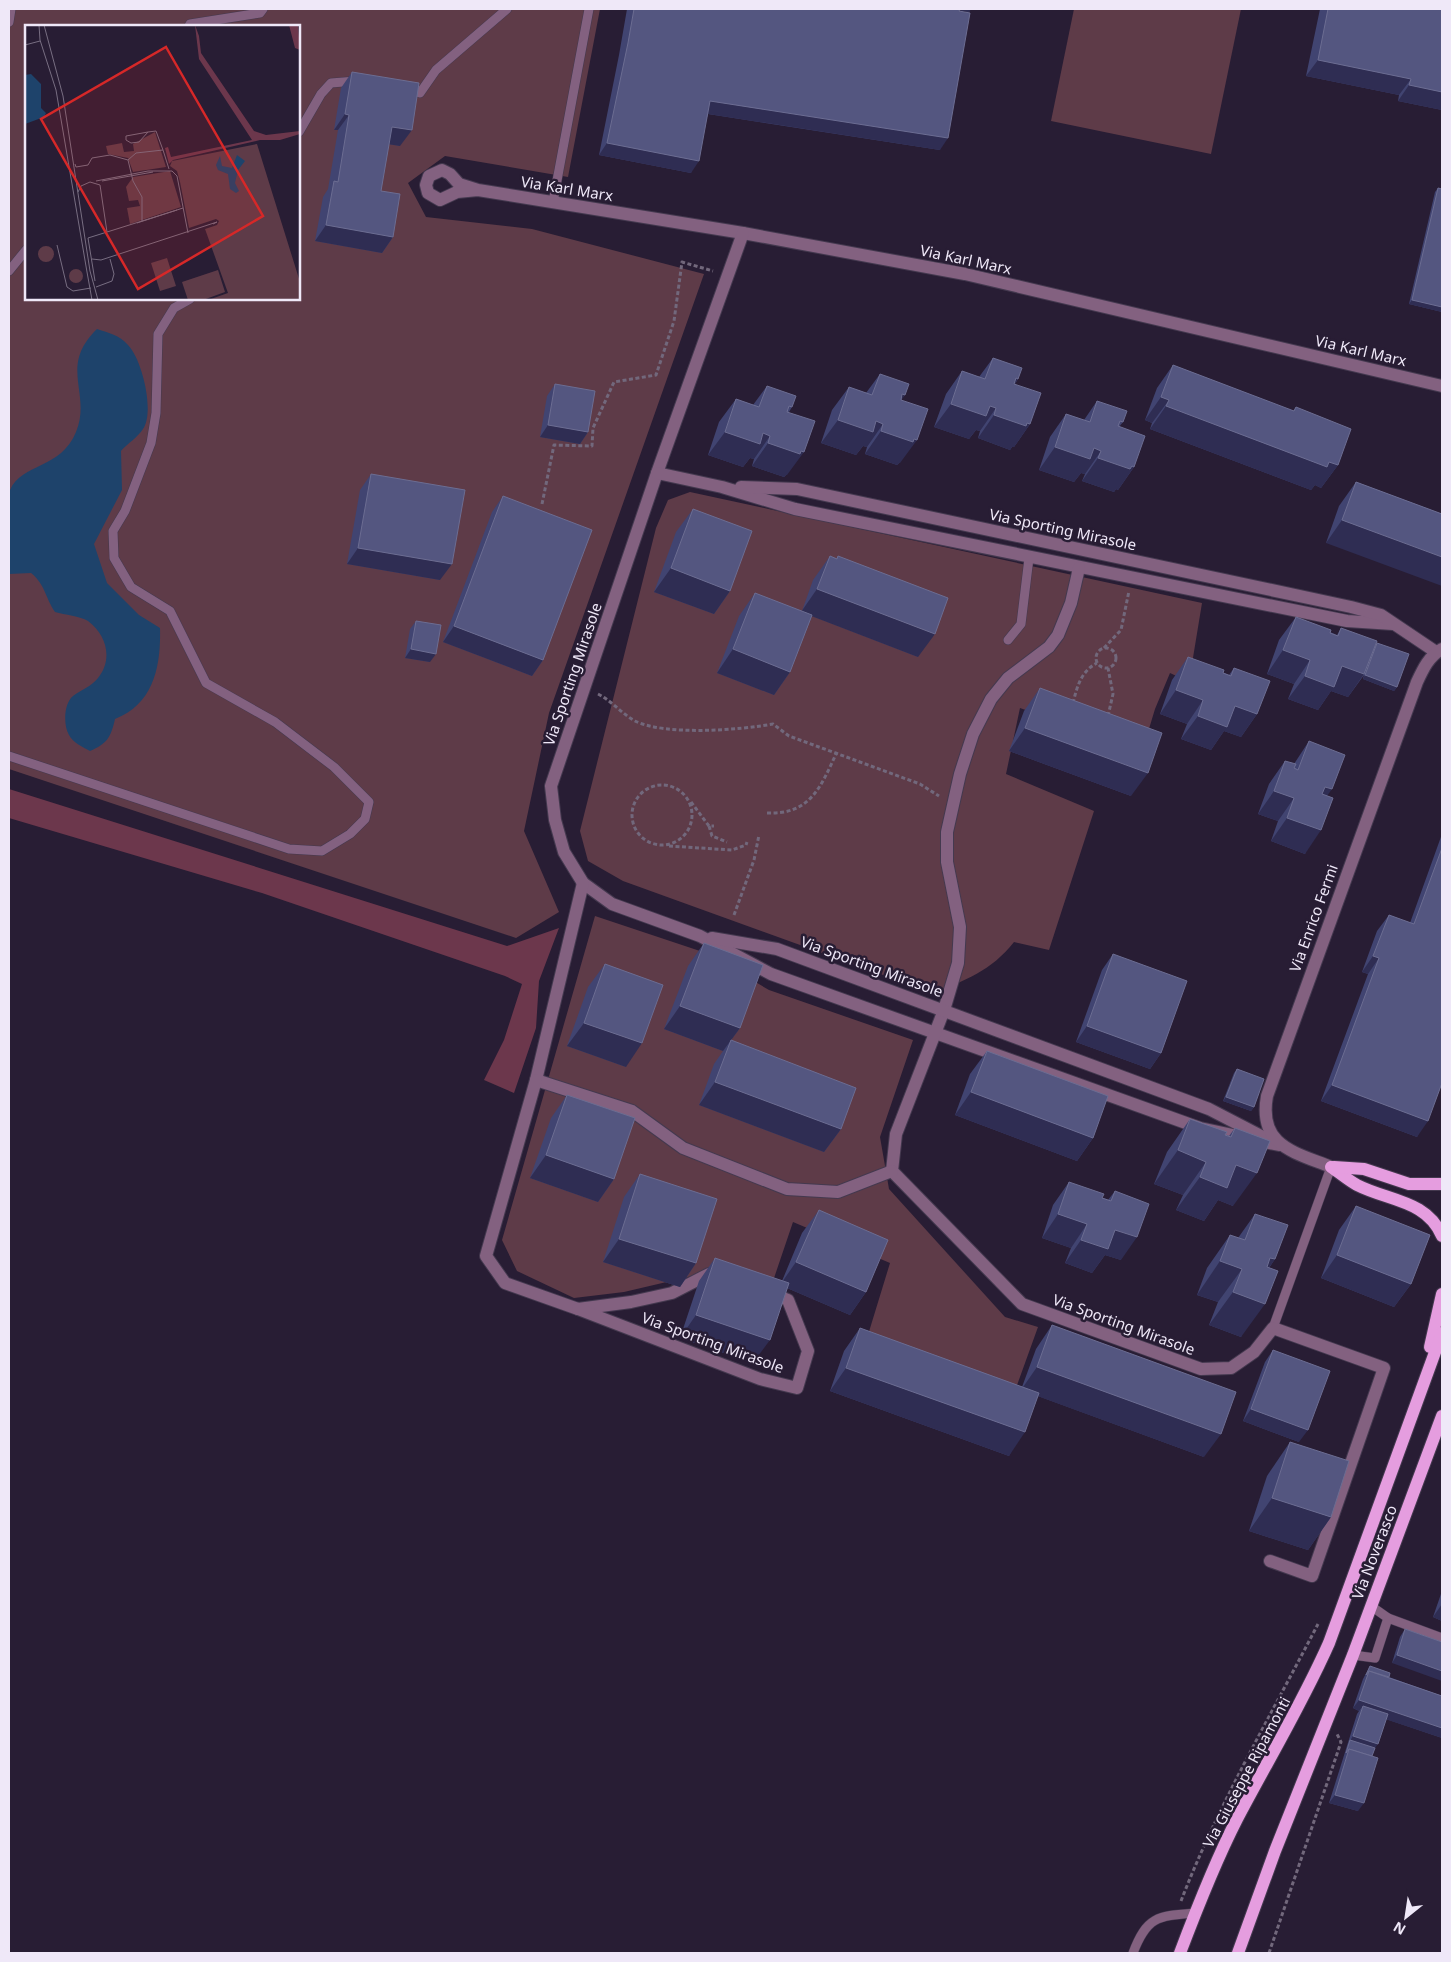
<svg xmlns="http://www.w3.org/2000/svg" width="1451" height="1962" font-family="'Noto Sans',sans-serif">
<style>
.green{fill:#5e3b48;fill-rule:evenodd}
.forest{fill:#6c374c}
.water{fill:#1e436b}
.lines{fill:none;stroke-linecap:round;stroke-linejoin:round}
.lane-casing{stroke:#44394f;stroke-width:10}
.street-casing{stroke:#44394f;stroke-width:14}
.primary-casing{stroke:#44394f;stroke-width:14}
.path{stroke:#72687c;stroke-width:3;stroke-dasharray:4 2.5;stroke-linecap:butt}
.lane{stroke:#836180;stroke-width:9}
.street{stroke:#836180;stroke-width:12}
.primary{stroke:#e59ddf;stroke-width:12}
.wall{fill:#414471}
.shaded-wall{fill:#2f2d53}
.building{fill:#545680;stroke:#6c6d92}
.labels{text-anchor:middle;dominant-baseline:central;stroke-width:5;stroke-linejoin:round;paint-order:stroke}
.street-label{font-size:15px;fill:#efe8f8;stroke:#281d34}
.inset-road{fill:none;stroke:#786e82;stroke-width:1}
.view{fill:#d62828;fill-opacity:0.15;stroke:#d62828;stroke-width:2.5}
.inset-edge{fill:none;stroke:#efe8f8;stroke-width:2.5}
</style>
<rect width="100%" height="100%" fill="#281d34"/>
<!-- green -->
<g class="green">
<path d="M9 9H600L568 177 445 156 408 183 426 217 532 229 704 274 549 713 524 831 559 912 516 938 9 769ZM26 26H299V299H26Z"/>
<path d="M1074 9H1241L1211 154 1051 121Z"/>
<path d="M690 492 1202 603 1189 682 1170 673 1155 709 1142 752 1020 708 1006 774 1094 811 1049 950 1014 942C991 971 966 980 933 993L623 881 588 861 580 831 656 528 668 500Z"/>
<path d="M595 916 706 953 769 990 913 1040 880 1137 889 1189 1005 1317 1038 1327 1011 1402 864 1348 890 1263 793 1222 771 1287 722 1269 624 1292 574 1298 517 1271 502 1240Z"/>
</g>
<!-- forest -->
<path class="forest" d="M9 789 507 946 559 928 539 981 536 1028 514 1093 484 1080 504 1040 522 984 505 976 262 893 9 818Z"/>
<!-- water -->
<path class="water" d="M97 329C109 333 119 335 128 345 142 359 155 412 143 429 138 437 127 444 121 451L122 490 94 544 107 583 139 615 160 628C161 666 154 704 115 719 111 737 107 744 90 751 83 747 73 743 69 735 63 725 64 703 73 696 81 690 92 686 98 678 113 660 107 635 88 621 80 616 65 615 55 612 45 597 45 584 31 573L9 574C9 559 6 499 10 490 22 463 61 469 76 432 92 393 58 367 97 329Z"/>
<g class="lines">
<!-- lane casing -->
<g class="lane-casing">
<g id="lane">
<path d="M9 22 11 9"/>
<path d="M189 26 190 24 260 13 263 9"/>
<path d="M407 89 420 93 436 70 507 9"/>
<path d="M299 132 321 94 331 83 356 81"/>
<path d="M553 202 589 9"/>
<path d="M9 271 26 250"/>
<path d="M1008 640 1021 624 1029 558"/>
<path d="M9 756 289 849 322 851 350 834 365 819 369 802 334 767 275 722 206 683 170 611 131 587 114 558 113 531 125 511 151 443 156 413 158 334 174 308 190 299"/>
<path d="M1273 1328 1331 1167"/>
<path d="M1388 1618 1442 1638"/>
<path d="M1353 1655 1375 1658 1388 1618 1371 1606"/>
<path d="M1133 1953C1147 1916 1158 1916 1195 1913"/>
</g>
</g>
<!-- street casing -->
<g class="street-casing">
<g id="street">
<path d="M478 190 457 192 440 200 428 193 426 185 429 176 442 170 450 174 459 184 478 190 743 233 965 274 1442 386"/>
<path d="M743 233 657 473 551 786 555 820 564 852 583 883 612 904 700 936 771 974 1200 1128 1279 1145"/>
<path d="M657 473 722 487 795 509 1347 621 1393 624"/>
<path d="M741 487 797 489 1351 607 1381 615 1436 652"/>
<path d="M1079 568 1071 603 1058 635 1049 647 1008 678 991 699 973 734 960 774 947 832V862L960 927 958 963 944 1010 896 1134 892 1171 1022 1304 1201 1369 1231 1368 1254 1352 1273 1328 1384 1368 1312 1576 1270 1561"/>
<path d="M583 883 536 1080 632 1111 683 1148 787 1189 838 1192 892 1171"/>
<path d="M712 938 777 949 1209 1109 1263 1137"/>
<path d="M536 1080 486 1256 505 1283 578 1309 631 1302 672 1293 709 1274 716 1275"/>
<path d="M1331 1167C1294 1152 1258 1146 1267 1096L1417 682C1423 669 1429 656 1442 649"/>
<path d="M578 1309 760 1379 797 1388 808 1351 788 1300 768 1292"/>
</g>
</g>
<!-- primary casing -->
<g class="primary-casing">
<g id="primary">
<path d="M1331 1167C1340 1173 1348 1180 1357 1185 1388 1201 1427 1200 1442 1236"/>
<path d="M1334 1167 1364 1169 1409 1184H1442"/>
<path d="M1430 1347 1442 1294"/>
<path d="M1180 1953C1197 1908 1215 1862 1237 1819 1268 1760 1302 1704 1329 1643L1442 1333"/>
<path d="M1238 1953 1275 1851 1353 1655 1442 1416"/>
</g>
</g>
<!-- path -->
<g class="path">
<path d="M542 504 554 445 592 446 593 428 614 382 656 375 674 321 682 262 713 271"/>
<path d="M1104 648 1121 630 1129 591"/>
<circle cx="1106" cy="658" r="10"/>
<path d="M598 694C612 701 622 714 635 721 666 736 739 730 773 724L789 736 920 784 939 796"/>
<path d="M1073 703C1077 687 1081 671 1097 663"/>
<path d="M1108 716 1113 694 1108 668"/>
<circle cx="662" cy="815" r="30"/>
<path d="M691 802 709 826H714"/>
<path d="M767 813C811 815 821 786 837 752"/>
<path d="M709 826 712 836 727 842"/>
<path d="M669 846 732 850 746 845 747 842"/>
<path d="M734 915 754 860 759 835"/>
<path d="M1181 1901C1218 1805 1271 1715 1318 1624"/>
<path d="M1269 1953 1337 1754 1341 1742 1337 1734"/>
</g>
<!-- lane -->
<use href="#lane" class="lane"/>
<!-- street -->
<use href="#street" class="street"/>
<!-- primary -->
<use href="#primary" class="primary"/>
</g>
<!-- wall -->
<g class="wall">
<path d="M627 9H971L969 12 959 10 940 150 708 114 691 173 599 155 619 55Z"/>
<path d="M1320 9H1442V110L1398 101 1399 95 1306 76Z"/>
<path d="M352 72 400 146 389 144 381 191 393 237 382 253 315 241 323 197 328 189 338 130H334L341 88Z"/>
<path d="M1438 188 1442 189V312L1409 304 1435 192Z"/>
<path d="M993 358 1018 379 1015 384 1030 424 1014 447H1012L1010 450 978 438 980 431 976 430 969 439 934 427 946 394 962 371 979 377Z"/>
<path d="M1173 365 1293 411 1296 407 1338 465 1321 488 1315 485 1311 490 1150 429 1152 423 1145 420 1157 388Z"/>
<path d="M880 374 902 400 900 463H899L897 465 865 454 867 447 863 446 856 455 821 443 832 410 849 387 866 393Z"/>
<path d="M555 384 588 432 580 444 540 437 547 396Z"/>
<path d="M767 386 792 407 789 412 787 475H786L784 477 752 466 754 459 750 458 743 467 708 455 719 422 736 399 753 405Z"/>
<path d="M1097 401 1123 422 1119 427 1134 467 1118 490 1116 489 1114 492 1082 481 1085 474 1081 473 1074 482 1039 470 1050 437 1066 414 1084 420Z"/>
<path d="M371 474 440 580 347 564 360 490Z"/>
<path d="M1356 482 1442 514 1326 543 1339 506Z"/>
<path d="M503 496 543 660 532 676 443 642 492 512Z"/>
<path d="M693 509 730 591 714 614 654 592 676 532Z"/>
<path d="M830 556 836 559 838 556 918 657 812 616 790 672 774 695 717 673 739 616 755 593 802 611 813 580Z"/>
<path d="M1296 617 1337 635 1341 628 1375 646 1377 643 1397 687 1394 691 1363 679 1364 675 1348 697 1331 691 1318 710 1288 699 1294 684 1267 674 1279 640Z"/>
<path d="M416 621 430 662 405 658 410 629Z"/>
<path d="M1188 657 1229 675 1234 668 1257 714 1241 737 1224 731 1211 750 1181 739 1187 724 1160 714 1172 680Z"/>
<path d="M1040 688 1131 796 1009 751 1024 711Z"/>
<path d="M1309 741 1327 796 1305 854 1271 841 1278 821 1258 814 1269 784 1285 761 1294 764Z"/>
<path d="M1442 834V1083L1417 1137 1321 1101 1368 974 1362 972 1377 931 1389 915 1410 923Z"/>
<path d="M704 943 740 1028 731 1040 841 1129 824 1152 699 1105 714 1064 723 1051 664 1029 688 966Z"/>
<path d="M1113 954 1161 1053 1150 1069 1076 1042 1102 970Z"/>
<path d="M605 964 626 1067 567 1046 588 987Z"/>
<path d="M987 1051 1093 1138 1077 1161 955 1115 970 1074Z"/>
<path d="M1237 1069 1254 1107 1251 1111 1223 1101 1234 1073Z"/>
<path d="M567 1095 614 1179 598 1202 530 1178 551 1118Z"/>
<path d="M1190 1119 1229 1136 1235 1128 1233 1206 1218 1200 1204 1221 1176 1210 1183 1195 1154 1184 1167 1152Z"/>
<path d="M640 1174 696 1263 680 1287 603 1262 624 1197Z"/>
<path d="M1069 1182 1108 1200 1115 1191 1121 1260 1105 1255 1092 1273 1065 1263 1071 1248 1042 1238 1053 1205Z"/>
<path d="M1356 1206 1411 1284 1394 1307 1321 1278 1339 1230Z"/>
<path d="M819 1210 866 1292 850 1315 787 1288 753 1363 680 1338 699 1281 715 1258 782 1281 802 1233Z"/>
<path d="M1255 1214 1275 1259 1269 1268 1241 1337 1209 1325 1218 1302 1197 1295 1207 1268 1230 1235 1238 1238Z"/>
<path d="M1052 1325 1204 1457 1038 1396 1009 1456 830 1391 844 1351 860 1328 1022 1387 1036 1349Z"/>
<path d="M1273 1350 1299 1442 1243 1421 1265 1362Z"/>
<path d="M1290 1442 1331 1517 1308 1550 1249 1531 1267 1476Z"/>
<path d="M1442 1591V1621L1433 1617Z"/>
<path d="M1405 1629 1442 1642 1392 1663 1400 1637Z"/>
<path d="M1370 1666 1389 1677 1442 1696V1738L1386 1719 1372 1756 1358 1811 1329 1803 1357 1714 1359 1711 1353 1708 1363 1679Z"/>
</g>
<!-- shaded-wall -->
<g class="shaded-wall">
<path d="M953 9H971L969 12Z"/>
<path d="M1318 60 1411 79 1399 95 1306 76Z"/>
<path d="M1409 85 1442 92V110L1398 101Z"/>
<path d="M710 101 948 138 940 150 702 113Z"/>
<path d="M345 114 349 115 338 130H334Z"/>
<path d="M392 127 412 130 400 146 381 143Z"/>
<path d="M607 143 699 161 691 173 599 155Z"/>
<path d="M326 225 393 237 382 253 315 241Z"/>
<path d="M1412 300 1442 307V312L1409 304Z"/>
<path d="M1016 378 1018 379 1002 403Z"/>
<path d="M902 394 905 395 889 418Z"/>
<path d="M1161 397 1169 400 1152 423 1145 420Z"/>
<path d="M951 404 990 406 996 408 980 431 976 430 969 439 934 427Z"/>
<path d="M1166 406 1329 462 1338 465 1321 488 1315 485 1311 490 1150 429Z"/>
<path d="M994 415 1030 424 1014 447H1012L1010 450 978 438Z"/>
<path d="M838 420 876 421 883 424 867 447 863 446 856 455 821 443Z"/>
<path d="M548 425 588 432 580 444 540 437Z"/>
<path d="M881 431 917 440 900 463H899L897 465 865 454Z"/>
<path d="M725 432 763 433 770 436 754 459 750 458 743 467 708 455Z"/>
<path d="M768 443 804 452 787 475H786L784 477 752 466Z"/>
<path d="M1055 447 1094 448 1101 451 1085 474 1081 473 1074 482 1039 470Z"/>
<path d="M1098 458 1134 467 1118 490 1116 489 1114 492 1082 481Z"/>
<path d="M1342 520 1442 557V586L1326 543Z"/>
<path d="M358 548 452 564 440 580 347 564Z"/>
<path d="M671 568 730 591 714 614 654 592Z"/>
<path d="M817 589 935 634 918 657 801 612Z"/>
<path d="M454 626 543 660 532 676 443 642Z"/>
<path d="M411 649 436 654 430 662 405 658Z"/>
<path d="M733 649 790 672 774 695 717 673Z"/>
<path d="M1283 650 1310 660 1294 684 1267 674Z"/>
<path d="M1342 666 1364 674 1348 697 1331 691 1318 710 1288 699 1305 676Z"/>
<path d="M1365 675 1397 687 1394 691 1363 679Z"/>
<path d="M1176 690 1203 700 1187 724 1160 714Z"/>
<path d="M1235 706 1257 714 1241 737 1224 731 1211 750 1181 739 1198 716Z"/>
<path d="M1025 728 1148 773 1131 796 1009 751Z"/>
<path d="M1325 787 1332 789 1315 813Z"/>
<path d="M1274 791 1294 798 1278 821 1258 814Z"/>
<path d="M1287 818 1321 830 1305 854 1271 841Z"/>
<path d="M1373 956 1379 958 1368 974 1362 972Z"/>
<path d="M680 1006 740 1028 723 1051 664 1029Z"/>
<path d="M584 1023 642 1043 626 1067 567 1046Z"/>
<path d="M1087 1026 1161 1053 1150 1069 1076 1042Z"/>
<path d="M715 1082 841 1129 824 1152 699 1105Z"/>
<path d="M1332 1085 1428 1121 1417 1137 1321 1101Z"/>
<path d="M971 1092 1093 1138 1077 1161 955 1115Z"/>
<path d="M1226 1097 1254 1107 1251 1111 1223 1101Z"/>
<path d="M1178 1150 1206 1162 1183 1195 1154 1184Z"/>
<path d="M546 1155 614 1179 598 1202 530 1178Z"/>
<path d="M1236 1165 1257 1173 1233 1206 1218 1200 1204 1221 1176 1210 1200 1177Z"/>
<path d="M1058 1214 1087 1224 1071 1248 1042 1238Z"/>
<path d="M1115 1230 1137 1237 1121 1260 1105 1255 1092 1273 1065 1263 1081 1240Z"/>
<path d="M619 1239 696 1263 680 1287 603 1262Z"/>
<path d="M1337 1255 1411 1284 1394 1307 1321 1278Z"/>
<path d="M1270 1258 1275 1259 1252 1292Z"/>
<path d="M1220 1261 1242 1269 1218 1302 1197 1295Z"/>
<path d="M796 1262 866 1292 850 1315 780 1285Z"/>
<path d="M1233 1292 1265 1304 1241 1337 1209 1325Z"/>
<path d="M696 1315 770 1340 753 1363 680 1338Z"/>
<path d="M1037 1367 1221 1434 1204 1457 1021 1390Z"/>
<path d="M846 1368 1025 1432 1009 1456 830 1391Z"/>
<path d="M1251 1409 1308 1430 1299 1442 1243 1421Z"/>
<path d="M1272 1498 1331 1517 1308 1550 1249 1531Z"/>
<path d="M1442 1604V1621L1433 1617Z"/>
<path d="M1397 1655 1442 1671V1681L1392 1663Z"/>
<path d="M1359 1700 1442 1728V1738L1361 1711 1363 1706 1359 1711 1353 1708Z"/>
<path d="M1353 1736 1378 1744 1372 1752 1350 1740 1348 1744Z"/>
<path d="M1335 1795 1364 1803 1358 1811 1329 1803Z"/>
</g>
<!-- building -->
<g class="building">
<path d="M634 9H960L959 11 970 13 948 138 710 101 699 161 607 143 628 43Z"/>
<path d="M1328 9H1442V92L1409 85 1411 79 1318 60Z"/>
<path d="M352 72 419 83 412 130 392 127 381 191 400 194 393 237 326 225 334 181 338 182 349 115 345 114Z"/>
<path d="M1438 188 1442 189V307L1412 300Z"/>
<path d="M993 358 1022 368 1018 379 1016 378 1014 384 1041 393 1030 424 1027 423 1026 426 994 415 996 408 990 406 986 416 951 404 962 371 985 379Z"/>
<path d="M1173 365 1294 411 1296 407 1351 429 1338 465 1329 462 1327 467 1166 406 1169 400 1161 397Z"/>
<path d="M880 374 909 384 905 395 902 394 901 400 928 409 917 440 914 439 913 442 881 431 883 424 876 421 873 432 838 420 849 387 872 395Z"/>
<path d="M555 384 595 391 588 432 548 425Z"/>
<path d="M767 386 796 396 792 407 789 406 787 412 815 421 804 452 801 451 800 454 768 443 770 436 763 433 760 444 725 432 736 399 759 407Z"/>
<path d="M1097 401 1127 411 1123 422 1120 421 1118 426 1145 436 1134 467 1132 466 1130 469 1098 458 1101 451 1094 448 1090 459 1055 447 1066 414 1090 422Z"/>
<path d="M371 474 465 490 452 564 358 548Z"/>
<path d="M1356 482 1442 514V557L1342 520Z"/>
<path d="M503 496 592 530 543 660 454 626Z"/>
<path d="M693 509 752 531 730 591 671 568Z"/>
<path d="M830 556 837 559 838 556 948 598 935 634 817 589Z"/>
<path d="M755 593 812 615 790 672 733 649Z"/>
<path d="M1296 617 1331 630 1330 633 1338 636 1341 628 1377 641 1364 674 1342 666 1334 687 1305 676 1310 660 1283 650Z"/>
<path d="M416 621 441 625 436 654 411 649Z"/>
<path d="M1377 643 1409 654 1397 687 1365 675Z"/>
<path d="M1188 657 1224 670 1223 673 1231 676 1234 668 1270 681 1257 714 1235 706 1227 727 1198 716 1203 700 1176 690Z"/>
<path d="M1040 688 1162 733 1148 773 1025 728Z"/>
<path d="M1309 741 1345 755 1332 789 1325 787 1322 794 1333 798 1321 830 1287 818 1294 798 1274 791 1285 761 1296 764 1294 768 1298 770Z"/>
<path d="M1442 848V1083L1428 1121 1332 1085 1379 958 1373 956 1389 915 1414 924Z"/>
<path d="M704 943 763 965 740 1028 680 1006Z"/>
<path d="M1113 954 1187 981 1161 1053 1087 1026Z"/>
<path d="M605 964 663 985 642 1043 584 1023Z"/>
<path d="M731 1040 856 1088 841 1129 715 1082Z"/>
<path d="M987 1051 1108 1096 1093 1138 971 1092Z"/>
<path d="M1237 1069 1264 1079 1254 1107 1226 1097Z"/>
<path d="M567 1095 635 1118 614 1179 546 1155Z"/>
<path d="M1190 1119 1227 1132 1225 1135 1231 1137 1235 1128 1270 1141 1257 1173 1236 1165 1227 1188 1200 1177 1206 1162 1178 1150Z"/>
<path d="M640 1174 717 1199 696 1263 619 1239Z"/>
<path d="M1069 1182 1104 1194 1102 1198 1111 1201 1115 1191 1149 1204 1137 1237 1115 1230 1108 1249 1081 1240 1087 1224 1058 1214Z"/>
<path d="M1356 1206 1430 1235 1411 1284 1337 1255Z"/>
<path d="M819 1210 888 1240 866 1292 796 1262Z"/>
<path d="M1255 1214 1288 1225 1275 1259 1270 1258 1267 1267 1278 1271 1265 1304 1233 1292 1242 1269 1220 1261 1230 1235 1245 1240Z"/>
<path d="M715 1258 789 1283 770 1340 696 1315Z"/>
<path d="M1052 1325 1236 1392 1221 1434 1037 1367Z"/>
<path d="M860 1328 1039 1393 1025 1432 846 1368Z"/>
<path d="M1273 1350 1330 1371 1308 1430 1251 1409Z"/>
<path d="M1290 1442 1349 1461 1331 1517 1272 1498Z"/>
<path d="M1405 1629 1442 1642V1671L1397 1655Z"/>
<path d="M1370 1666 1390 1673 1389 1677 1369 1671 1366 1675Z"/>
<path d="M1369 1671 1442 1696V1728L1359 1700Z"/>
<path d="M1363 1706 1388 1714 1378 1744 1353 1736Z"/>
<path d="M1350 1740 1375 1748 1372 1756 1349 1749 1346 1753Z"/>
<path d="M1349 1749 1378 1758 1364 1803 1335 1795Z"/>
</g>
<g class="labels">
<!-- street labels -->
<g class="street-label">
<text transform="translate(567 188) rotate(9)">Via Karl Marx</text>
<text transform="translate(966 259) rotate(12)">Via Karl Marx</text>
<text transform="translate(1361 350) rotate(13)">Via Karl Marx</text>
<text transform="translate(1063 529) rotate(12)">Via Sporting Mirasole</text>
<text transform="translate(572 674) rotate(-71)">Via Sporting Mirasole</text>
<text transform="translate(1313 918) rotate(-70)">Via Enrico Fermi</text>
<text transform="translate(872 966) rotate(20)">Via Sporting Mirasole</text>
<text transform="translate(1124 1324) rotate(20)">Via Sporting Mirasole</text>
<text transform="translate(713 1342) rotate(20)">Via Sporting Mirasole</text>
<text transform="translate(1374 1552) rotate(-69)">Via Noverasco</text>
<text transform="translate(1246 1772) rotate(-62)">Via Giuseppe Ripamonti</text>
</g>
</g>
<!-- overview -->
<g transform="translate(25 25)">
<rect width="275" height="275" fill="#281d34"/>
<path d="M130 107 141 142 108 147 103 133 83 129 81 121 97 118 99 127 109 126 108 119ZM232 119 275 257V275H183L203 268 180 204 192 200 194 196 191 194 164 203 155 157 152 146 145 141 147 136ZM145 146 156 182 105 199 102 183 115 181 113 175 104 176 101 162 108 152ZM13 229a8 8 0 1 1 16 0a8 8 0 1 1-16 0ZM142 233 151 261 135 266 126 238ZM44 251a7 7 0 1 1 14 0a7 7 0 1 1-14 0ZM193 245 200 267 178 275H163L157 257Z" fill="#5e3b48"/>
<path d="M170 0 174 11 176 28 229 106 241 110 275 106V109L255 115H235L148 135 144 139 140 123 143 122 146 132 227 115 174 34ZM264 0H273L275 25 270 23Z" fill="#6c374c"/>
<path d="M6 49 16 59V83L21 88 19 92 0 99V50ZM212 130 220 136 213 145 210 158 214 166 211 168 205 164 203 149 193 145 191 140 195 131 197 141 207 143Z" fill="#1e436b"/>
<path class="inset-road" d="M14 0 15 15 31 65 62 247M19 0 38 71 65 246M0 20 15 16M123 107 101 111V115L106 118 114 117 123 107 131 106 138 125M103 135 108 156 117 172V196M103 135 111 128 138 125 144 144M50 139 51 142 63 140 67 133 85 130 103 135M71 156 123 146H147L152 151 163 208M77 156 128 147M65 157 75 160 82 207M53 167 56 161 65 157M112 198 158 183M32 220 42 262 48 266 66 263M67 234 76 235 192 197 188 199M65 246 73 275M62 247 67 275M70 256 63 213 152 185M71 262 87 256 89 249 85 234"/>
<path class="view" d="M141 22 238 191 113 264 16 94Z"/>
<rect width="275" height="275" class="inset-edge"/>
</g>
<!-- border -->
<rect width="1451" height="1962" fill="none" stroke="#efe8f8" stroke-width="20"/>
<!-- north arrow -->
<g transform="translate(1406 1917) rotate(210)" stroke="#281d34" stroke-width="4" paint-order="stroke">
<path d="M0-4L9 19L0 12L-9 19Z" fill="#efe8f8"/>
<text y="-8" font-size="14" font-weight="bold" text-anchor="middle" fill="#efe8f8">N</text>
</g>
</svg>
